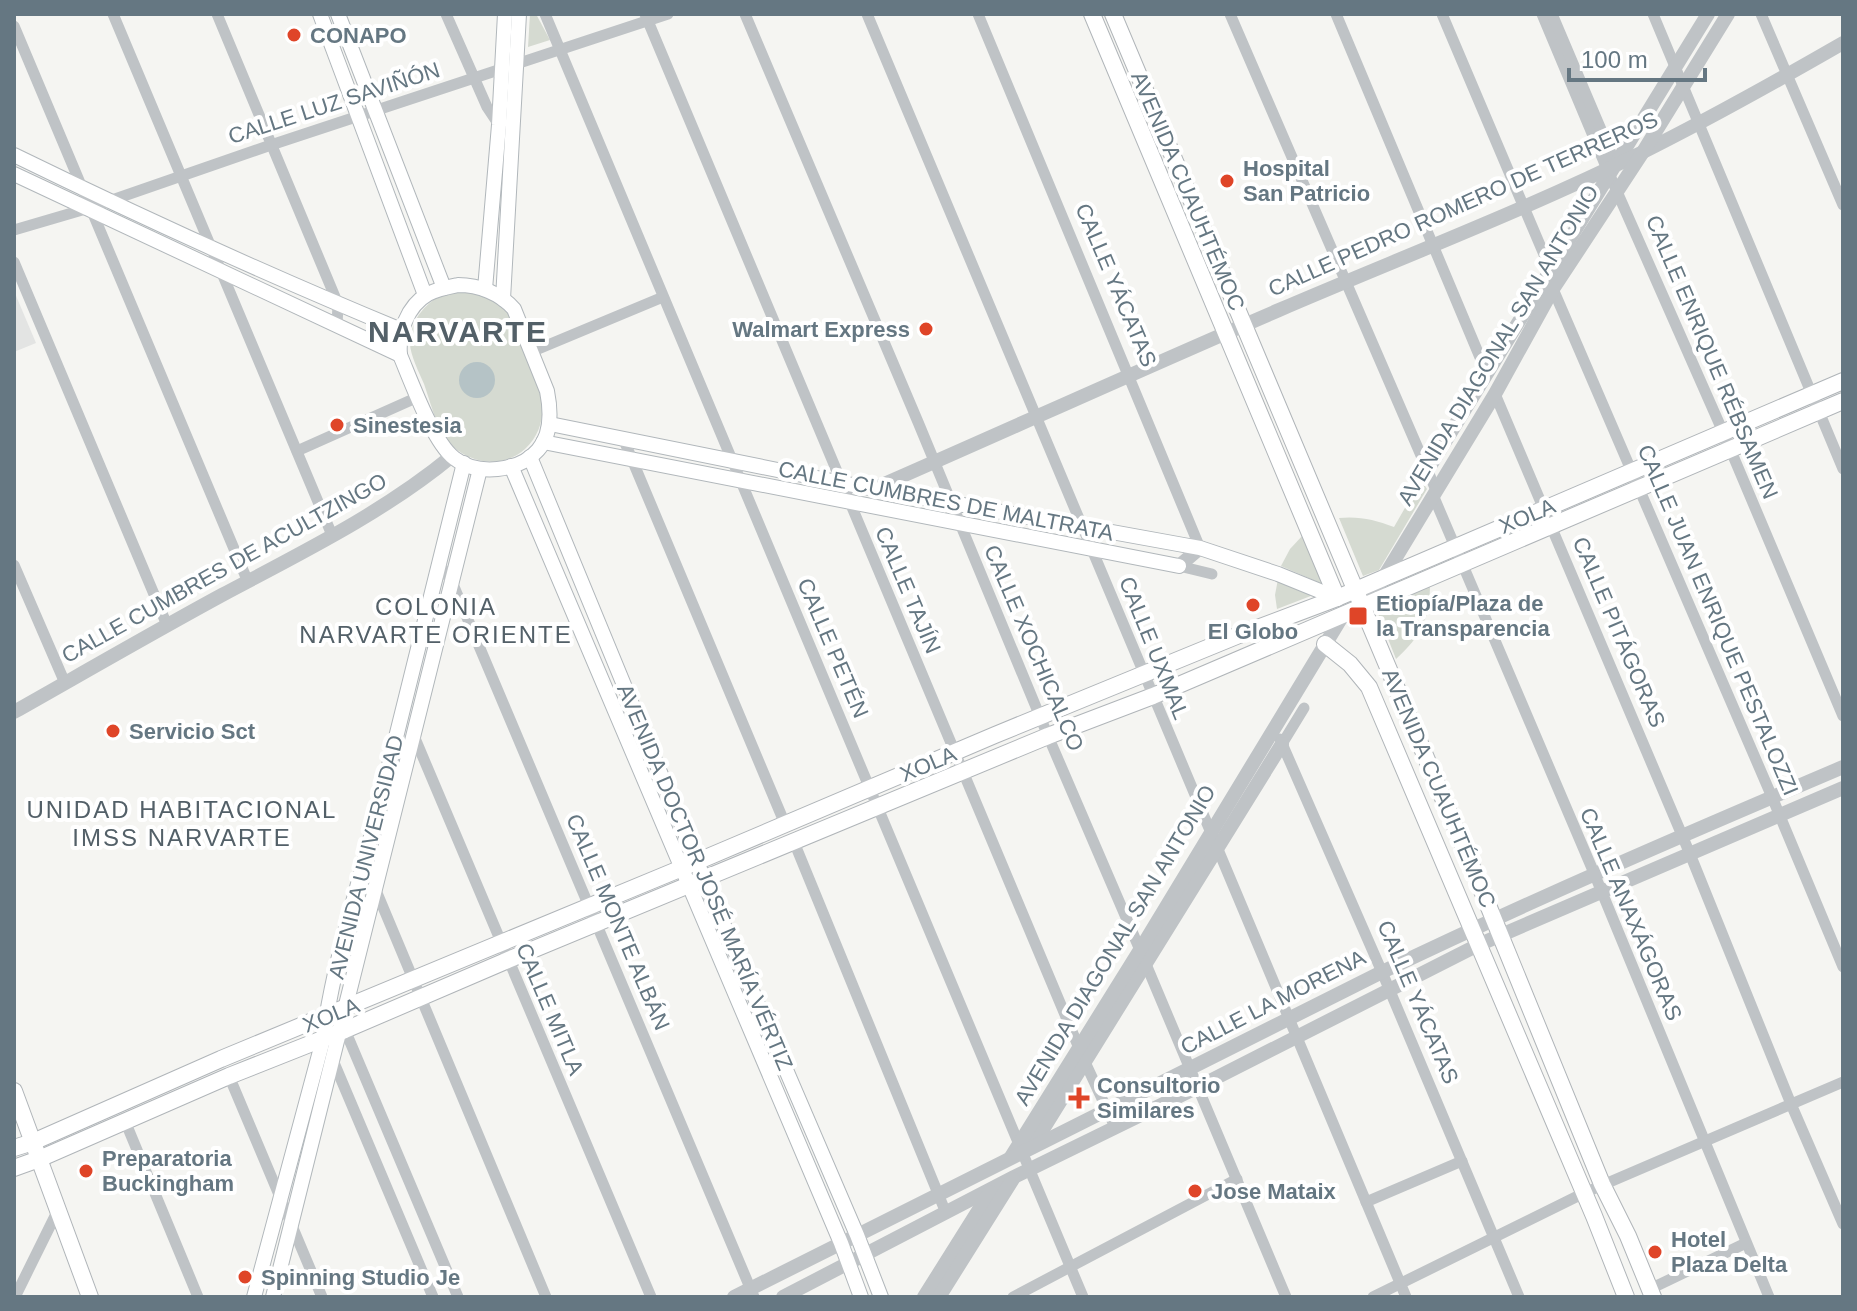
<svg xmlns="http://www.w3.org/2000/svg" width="1857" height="1311" font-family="Arial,sans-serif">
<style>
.built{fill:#e3e4e3}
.green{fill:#d5dad1}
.water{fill:#b5c3c6}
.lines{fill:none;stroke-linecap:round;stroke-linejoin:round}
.secondary-casing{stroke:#b1b7bb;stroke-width:16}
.primary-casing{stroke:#b0b5b9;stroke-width:18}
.minor{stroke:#bfc3c6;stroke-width:11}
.tertiary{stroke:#bfc3c6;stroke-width:14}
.secondary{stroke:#fff;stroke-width:14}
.primary{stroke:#fff;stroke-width:16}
.poi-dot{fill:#df4528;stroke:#fff;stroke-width:3}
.labels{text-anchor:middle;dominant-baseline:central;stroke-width:8;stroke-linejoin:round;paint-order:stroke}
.poi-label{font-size:22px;font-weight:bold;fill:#657782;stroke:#fff;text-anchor:start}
.street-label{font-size:22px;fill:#657782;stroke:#fff}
.neighbourhood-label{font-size:24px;letter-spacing:2px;fill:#536068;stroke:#fff}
.district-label{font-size:30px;font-weight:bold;letter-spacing:2px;fill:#536068;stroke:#fff}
</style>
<rect width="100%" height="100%" fill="#f5f5f2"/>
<!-- built -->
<path class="built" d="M14 291 36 343 14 352Z"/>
<!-- green -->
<g class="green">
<path d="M530 14H536L550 40 528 47Z"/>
<path d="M448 291H481L510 311 542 399C544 418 540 435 525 449 501 471 462 463 444 436 436 424 429 398 424 384 419 372 410 355 410 343 411 317 427 302 448 291Z"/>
<path d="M1421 480 1427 489 1379 570 1363 576 1339 518C1360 516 1375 520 1394 527Z"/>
<path d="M1304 534 1327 586 1281 566 1290 549Z"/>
<path d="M1278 579 1316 594 1277 609 1275 595Z"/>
<path d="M1430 583C1430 618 1422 635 1396 659L1375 606Z"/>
</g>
<!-- water -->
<circle class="water" cx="477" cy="380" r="18"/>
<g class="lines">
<!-- secondary casing -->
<g class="secondary-casing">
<g id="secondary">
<path d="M320 14 425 295"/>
<path d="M338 14 444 288"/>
<path d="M14 155C141 217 270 276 401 330"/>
<path d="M14 174 400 355"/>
<path d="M458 285C479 285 500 293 514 309L547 391C551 411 552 434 538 450 519 472 477 476 454 458 433 442 411 381 400 355 398 333 407 306 428 294 437 289 448 287 458 285Z"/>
<path d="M485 289 499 125 505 14"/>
<path d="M503 299 519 14"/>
<path d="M550 424 842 483 1200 548 1278 574 1337 598"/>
<path d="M543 442 1179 566"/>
<path d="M530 457 704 879 857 1235 881 1297"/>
<path d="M511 466 841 1243 861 1297"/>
<path d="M254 1297 323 1040C333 963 358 888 377 814 407 697 436 580 464 463"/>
<path d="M273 1297 480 469"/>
</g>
</g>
<!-- primary casing -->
<g class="primary-casing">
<g id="primary">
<path d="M1092 14 1337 598"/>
<path d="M1113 14 1488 905 1602 1184 1628 1236 1653 1297"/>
<path d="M1325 644 1350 664 1369 687 1594 1216 1626 1297"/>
<path d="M14 1091 90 1297"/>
<path d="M14 1148 33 1142 221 1059 682 868 995 735 1239 635 1337 598 1843 381"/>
<path d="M14 1168 39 1159 229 1076 345 1030 508 960 1048 736 1153 696 1843 401"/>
</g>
</g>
<!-- minor -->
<g class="minor">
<path d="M113 14 332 535"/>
<path d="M217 14 338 304 337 326"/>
<path d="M446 14 487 107 499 125"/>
<path d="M545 14 1083 1297"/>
<path d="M645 14 1079 1048"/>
<path d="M745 14 918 422 1048 736 1140 950 1286 1297"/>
<path d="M867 14 1406 1297"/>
<path d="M978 14 1200 548"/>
<path d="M1230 14 1436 490"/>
<path d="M1336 14 1487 374"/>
<path d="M1442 14 1551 271"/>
<path d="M1542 14 1607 169 1723 432 1843 716"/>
<path d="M1552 14 1616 165"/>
<path d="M1653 14 1843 469"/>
<path d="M1761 14 1843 205"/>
<path d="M14 26 248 582"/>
<path d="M14 230 89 208 271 145 668 14"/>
<path d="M14 262 167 625"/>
<path d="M1553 289 1772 797 1843 967"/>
<path d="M531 352 663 297"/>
<path d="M1495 394 1690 854 1791 1104 1843 1224"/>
<path d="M623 438 785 824"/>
<path d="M297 451 418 397"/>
<path d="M1433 495 1594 873 1769 1297"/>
<path d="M14 565 65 683"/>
<path d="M440 565 452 582 754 1297"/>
<path d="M1179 566 1212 574"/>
<path d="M414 736 651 1297"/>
<path d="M1280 739 1382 972 1519 1297"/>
<path d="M1282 744 1304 708"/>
<path d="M794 842 946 1213"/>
<path d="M375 888 546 1297"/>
<path d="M345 1030 458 1297"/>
<path d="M332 1058 433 1297"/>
<path d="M1085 1062 1115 1127"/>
<path d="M229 1076 322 1297"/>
<path d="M125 1121 198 1297"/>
<path d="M1366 1202 1462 1161"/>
<path d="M1650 1289 1746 1243"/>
<path d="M15 1297 58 1210"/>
<path d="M1013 1297 1237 1179"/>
<path d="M1373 1297 1584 1193 1843 1082"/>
</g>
<!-- tertiary -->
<g class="tertiary">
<path d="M1427 471 1708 14"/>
<path d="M875 488C1010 429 1144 368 1279 310 1400 258 1523 211 1641 153 1709 119 1777 81 1843 43"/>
<path d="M1179 566 1200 548"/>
<path d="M1362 606 1384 577 1495 394 1553 289 1643 152 1728 14"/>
<path d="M14 712C83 673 152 633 222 595 301 553 383 513 452 456"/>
<path d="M1032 1147 1282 744"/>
<path d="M1011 1157 1140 950 1343 615"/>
<path d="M734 1297 1382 972C1534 899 1688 833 1843 767"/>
<path d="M783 1297 1014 1177 1198 1087 1478 945 1843 788"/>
<path d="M924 1297 990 1192"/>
<path d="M939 1297 1013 1179"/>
</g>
<!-- secondary -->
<use href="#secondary" class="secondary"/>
<!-- primary -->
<use href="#primary" class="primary"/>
</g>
<!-- markers -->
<g class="poi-dot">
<circle cx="294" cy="35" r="8"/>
<circle cx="1227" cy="181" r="8"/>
<circle cx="926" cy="329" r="8"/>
<circle cx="337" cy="425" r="8"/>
<circle cx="1253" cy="605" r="8"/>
<rect x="1348" y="606" width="20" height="20" rx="4"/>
<circle cx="113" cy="731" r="8"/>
<path d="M1075 1086h8v8h8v8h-8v8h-8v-8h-8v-8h8z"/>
<circle cx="86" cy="1171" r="8"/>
<circle cx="1195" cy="1191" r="8"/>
<circle cx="1655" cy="1252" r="8"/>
<circle cx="245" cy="1277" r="8"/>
</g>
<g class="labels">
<!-- poi labels -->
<g class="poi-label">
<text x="310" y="35">CONAPO</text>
<text x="1243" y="168">Hospital<tspan x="1243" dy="25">San Patricio</tspan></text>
<text x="910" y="329" text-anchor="end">Walmart Express</text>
<text x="353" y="425">Sinestesia</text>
<text x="1376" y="603">Etiopía/Plaza de<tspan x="1376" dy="25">la Transparencia</tspan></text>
<text x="1253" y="631" text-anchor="middle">El Globo</text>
<text x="129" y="731">Servicio Sct</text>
<text x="1097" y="1085">Consultorio<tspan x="1097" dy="25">Similares</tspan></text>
<text x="102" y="1158">Preparatoria<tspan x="102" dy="25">Buckingham</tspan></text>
<text x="1211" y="1191">Jose Mataix</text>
<text x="1671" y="1239">Hotel<tspan x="1671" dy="25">Plaza Delta</tspan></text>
<text x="261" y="1277">Spinning Studio Je</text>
</g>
<!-- street labels -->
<g class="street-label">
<text transform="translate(334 103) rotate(-18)">CALLE LUZ SAVIÑÓN</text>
<text transform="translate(1188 191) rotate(67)">AVENIDA CUAUHTÉMOC</text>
<text transform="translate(1463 204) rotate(-24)">CALLE PEDRO ROMERO DE TERREROS</text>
<text transform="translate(1116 285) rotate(67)">CALLE YÁCATAS</text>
<text transform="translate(1498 345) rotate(-59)">AVENIDA DIAGONAL SAN ANTONIO</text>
<text transform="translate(1712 357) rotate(67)">CALLE ENRIQUE RÉBSAMEN</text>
<text transform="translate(946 501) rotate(11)">CALLE CUMBRES DE MALTRATA</text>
<text transform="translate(1527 516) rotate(-23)">XOLA</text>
<text transform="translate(224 568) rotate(-29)">CALLE CUMBRES DE ACULTZINGO</text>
<text transform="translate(908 590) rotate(67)">CALLE TAJÍN</text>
<text transform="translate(1718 620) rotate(67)">CALLE JUAN ENRIQUE PESTALOZZI</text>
<text transform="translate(1619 632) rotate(67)">CALLE PITÁGORAS</text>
<text transform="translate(833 648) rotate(67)">CALLE PETÉN</text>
<text transform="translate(1034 648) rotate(67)">CALLE XOCHICALCO</text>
<text transform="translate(1154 648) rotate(68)">CALLE UXMAL</text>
<text transform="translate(928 764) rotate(-23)">XOLA</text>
<text transform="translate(1439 788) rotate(67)">AVENIDA CUAUHTÉMOC</text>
<text transform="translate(366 857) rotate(-76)">AVENIDA UNIVERSIDAD</text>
<text transform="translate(705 877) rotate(67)">AVENIDA DOCTOR JOSÉ MARÍA VÉRTIZ</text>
<text transform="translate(1631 914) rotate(67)">CALLE ANAXÁGORAS</text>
<text transform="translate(618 922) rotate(67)">CALLE MONTE ALBÁN</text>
<text transform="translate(1115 945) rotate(-59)">AVENIDA DIAGONAL SAN ANTONIO</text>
<text transform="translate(1273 1002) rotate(-27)">CALLE LA MORENA</text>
<text transform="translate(1418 1002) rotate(67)">CALLE YÁCATAS</text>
<text transform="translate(550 1009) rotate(67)">CALLE MITLA</text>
<text transform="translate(331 1015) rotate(-22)">XOLA</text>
</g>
<!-- neighbourhood labels -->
<g class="neighbourhood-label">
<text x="436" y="606">COLONIA<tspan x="436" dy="28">NARVARTE ORIENTE</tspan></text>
<text x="182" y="809">UNIDAD HABITACIONAL<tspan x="182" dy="28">IMSS NARVARTE</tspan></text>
</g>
<!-- district labels -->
<g class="district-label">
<text x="458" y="331">NARVARTE</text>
</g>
</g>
<!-- border -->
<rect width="1857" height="1311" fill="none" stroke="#657782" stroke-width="32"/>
<!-- scale -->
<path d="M1569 68v12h136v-12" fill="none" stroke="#657782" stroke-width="4"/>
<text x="1581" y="68" font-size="24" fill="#657782" stroke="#ffffff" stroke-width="6" paint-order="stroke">100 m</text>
</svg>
